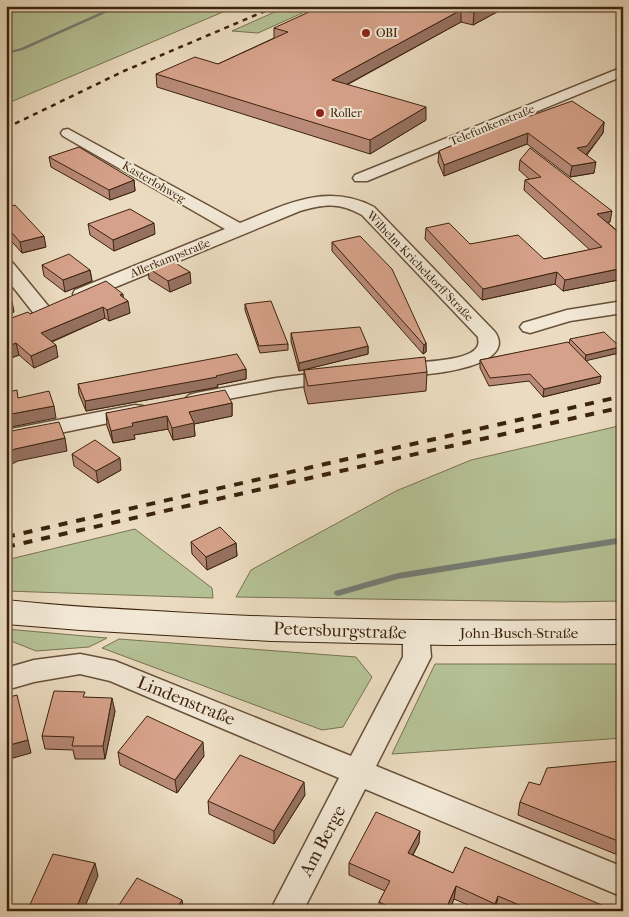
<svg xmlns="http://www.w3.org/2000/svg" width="629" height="917" font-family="'IM FELL French Canon',serif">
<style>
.green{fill:#b5c195;stroke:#787250}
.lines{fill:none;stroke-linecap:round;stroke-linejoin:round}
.stream{fill:#747d74;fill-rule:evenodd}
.street-casing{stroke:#685139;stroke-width:3}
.secondary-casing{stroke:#3c230c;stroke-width:2}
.street{fill:#f2e8d6;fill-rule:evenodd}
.secondary{fill:#f2e8d6;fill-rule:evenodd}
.rail-far1{stroke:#3c230c;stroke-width:2.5;stroke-dasharray:5 5;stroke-linecap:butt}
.rail{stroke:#3c230c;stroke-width:4;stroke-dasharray:9 9;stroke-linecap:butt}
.wall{fill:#b88a77;stroke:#3c230c}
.shaded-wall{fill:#967161;stroke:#3c230c}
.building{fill:#d6a18a;stroke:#3c230c}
.poi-dot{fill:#8f2418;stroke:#f2e8d6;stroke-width:2}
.labels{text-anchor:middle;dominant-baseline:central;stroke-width:4;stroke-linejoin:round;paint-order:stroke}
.far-poi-label{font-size:12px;fill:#3c230c;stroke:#f2e8d6;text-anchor:start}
.far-street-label{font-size:12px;fill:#3c230c;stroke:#f2e8d6}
.street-label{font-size:15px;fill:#3c230c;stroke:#f2e8d6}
.near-street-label{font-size:18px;fill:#3c230c;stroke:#f2e8d6}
</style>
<rect width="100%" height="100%" fill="#ebdbc0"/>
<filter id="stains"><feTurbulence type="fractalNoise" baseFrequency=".004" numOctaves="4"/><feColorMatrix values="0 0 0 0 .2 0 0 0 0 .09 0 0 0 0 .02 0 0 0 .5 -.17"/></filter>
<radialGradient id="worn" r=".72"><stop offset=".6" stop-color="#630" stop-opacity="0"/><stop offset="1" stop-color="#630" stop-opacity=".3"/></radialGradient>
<!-- green -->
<g class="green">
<path d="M6 6H237L6 104Z"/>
<path d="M288 6H318L258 33 232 31Z"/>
<path d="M623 425V601L561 602 236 597 251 570 396 491 471 460Z"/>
<path d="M135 529 212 588 213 598 6 591V560Z"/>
<path d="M6 629 107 638 89 647 36 651 6 639Z"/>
<path d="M119 639 356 657 372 677 343 727 322 730 102 648Z"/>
<path d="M435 664H623V738L392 754Z"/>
</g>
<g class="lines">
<!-- stream -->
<g class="stream">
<path d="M115 6H121L23 50 6 54V52L21 48Z"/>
<path d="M623 537V543L398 579 338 596 335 595 334 593 335 591 398 573Z"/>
</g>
<!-- street casing -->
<g class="street-casing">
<g id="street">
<path d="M623 67V76L367 181H355L353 178 355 175Z"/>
<path d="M68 129 240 223C285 205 326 182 374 207L495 332C521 370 408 379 389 374L386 370 389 366C406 361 472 364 478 345 479 342 478 340 478 337L362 215C339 202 325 204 300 211L89 298 82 300 75 298 73 294 75 290 225 229 63 136 61 133 63 130Z"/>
<path d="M6 261 12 262 49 307 52 311 49 315 42 317 35 315 6 278Z"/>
<path d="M623 301V313L570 321 530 333 523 331 520 327 523 323 567 310Z"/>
<path d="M335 371 342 373 345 377 342 381 276 390 196 405 189 403 185 399 189 395 196 393 276 378Z"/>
<path d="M135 405 143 406 146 411 143 416 6 444V430Z"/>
<path d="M416 623 425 626 429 633 431 657 376 766 623 867V897L365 789 303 911H270L339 778 110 681 80 674 34 682 6 690V668L34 660 80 654 115 661 351 756 403 657V633L407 626Z"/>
</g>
</g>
<!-- secondary casing -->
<g class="secondary-casing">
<path id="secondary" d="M6 600C61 606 117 609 172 612 322 621 473 621 623 620V644L447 645 271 641 80 630 6 624Z"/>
</g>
<!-- street -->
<use href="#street" class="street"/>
<!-- secondary -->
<use href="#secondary" class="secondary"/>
<!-- rail-far1 -->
<path class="rail-far1" d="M6 128 124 71 277 6"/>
<!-- rail -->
<g class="rail">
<path d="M6 537 623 396"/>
<path d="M6 547 623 407"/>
</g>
</g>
<!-- wall -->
<g class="wall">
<path d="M508 6 473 25 461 22 347 85 426 120 370 154 157 87 156 74 218 64 274 38V28Z"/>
<path d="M512 120 604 122 603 133 587 155 594 173 570 177 527 144 444 176 438 162 439 151Z"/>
<path d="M49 157 134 180 135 191 110 200 51 167Z"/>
<path d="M520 160 610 222H607L623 236V279L563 291 555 284 482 300 425 239 426 228 470 244 544 259 590 250 524 190 525 180 529 179 519 170Z"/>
<path d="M6 200 12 206 46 247 22 253 6 235Z"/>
<path d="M88 224 155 234 114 251 90 235Z"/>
<path d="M332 242 426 343V352L423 354 332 251Z"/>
<path d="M42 265 90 270 92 281 65 292 44 276Z"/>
<path d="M148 268 191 283 170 292 149 279Z"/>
<path d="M123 297 130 313 109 321 105 318 52 342 58 357 34 368 19 355 6 360V320L30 314Z"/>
<path d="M245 304 288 344V350L260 353 245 310Z"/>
<path d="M291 333 368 346V354L299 371 291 341Z"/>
<path d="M570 339 620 347 619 353 586 360 600 383 543 397 529 381 489 386 480 368V360L569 343Z"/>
<path d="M246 369V379L217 385 218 387 86 411 79 394 78 384Z"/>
<path d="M304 370 427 372 426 391 308 404 304 389Z"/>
<path d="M232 403V416L194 424 195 436 173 440 168 429 134 435 135 439 113 443 107 426 106 413Z"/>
<path d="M72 454 121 470 98 483 74 466Z"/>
<path d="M191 542 236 543 237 556 207 570 192 554Z"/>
<path d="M86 697 115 711 105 759H75L73 750 45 749 42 736Z"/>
<path d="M118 752 204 756 177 793 120 765Z"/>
<path d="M623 762V857L518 815 520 802Z"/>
<path d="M305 795 274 844 209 814 208 801Z"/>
<path d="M419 843 413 855 453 873 602 911H502L496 908 495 911H482L454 899 449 911H379V902L385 891 349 875V863Z"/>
</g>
<!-- shaded-wall -->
<g class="shaded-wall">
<path d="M488 6H508L473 25 474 13Z"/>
<path d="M461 10V22L331 93 332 80Z"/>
<path d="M426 107V120L370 154V140Z"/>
<path d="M604 122 603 133 585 156 577 148Z"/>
<path d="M528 133 527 144 444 176V165Z"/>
<path d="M596 162 594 173 570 177 572 166Z"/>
<path d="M134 180 135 191 110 200 109 190Z"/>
<path d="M612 211 610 222 595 225 597 214Z"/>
<path d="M154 223 155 234 114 251 113 240Z"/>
<path d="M44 236 46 247 22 253 20 242Z"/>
<path d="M623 268V279L563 291 565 280Z"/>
<path d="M90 270 92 281 65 292 63 280Z"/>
<path d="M190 272 191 283 170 292 168 281Z"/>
<path d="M557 272 555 284 482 300 483 289Z"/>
<path d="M123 294 124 303 128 301 130 313 109 321 107 310 120 295Z"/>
<path d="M12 301 14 312 6 317V304Z"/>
<path d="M103 307 105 318 43 345 41 333Z"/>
<path d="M16 343 19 355 6 360V347Z"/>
<path d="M426 343V352L423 354 424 345Z"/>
<path d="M56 345 58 357 34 368 31 356Z"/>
<path d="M368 346V354L299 371V363Z"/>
<path d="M620 347 619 353 585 361 586 355Z"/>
<path d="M246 369V379L217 385 218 387 86 411 85 401Z"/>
<path d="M601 376 600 383 543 397 544 389Z"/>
<path d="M232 403V416L194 424 195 436 173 440 172 428 189 412Z"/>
<path d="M54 406 56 418 6 428V415Z"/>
<path d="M167 416 168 429 134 435 135 439 113 443 111 431 132 423Z"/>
<path d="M65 438 67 451 18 461 6 467V453L15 449Z"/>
<path d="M120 458 121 470 98 483 96 471Z"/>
<path d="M236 543 237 556 207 570 206 557Z"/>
<path d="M112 698 115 711 105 759 103 746Z"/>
<path d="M28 740 31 753 6 760V746Z"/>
<path d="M203 742 204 756 177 793 175 780Z"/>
<path d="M304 782 305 795 274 844V831Z"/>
<path d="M420 831 419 843 407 865 408 853Z"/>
<path d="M95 863 98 876 83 911H75Z"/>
<path d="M456 886 454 899 449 911H445Z"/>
<path d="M498 896 496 908 495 911H494L495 904Z"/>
<path d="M182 900 184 911H175Z"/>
</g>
<!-- building -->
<g class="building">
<path d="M322 6H488L474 13 461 10 332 80 426 107 370 140 156 74 195 57 218 64 288 32 274 28Z"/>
<path d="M572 101 604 122 587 146 577 148 596 162 572 166 528 133 444 165 439 151 512 120 530 116Z"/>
<path d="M79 147 134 180 109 190 49 157Z"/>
<path d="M530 148 612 211 597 214 623 236V268L565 280 557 272 483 289 426 228 449 223 470 244 518 235 544 259 602 247 525 180 541 177 520 160Z"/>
<path d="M6 200 12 206 15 205 44 236 20 242 6 226Z"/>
<path d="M130 209 154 223 113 240 88 224Z"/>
<path d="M360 236 392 269 426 343 424 345 332 242Z"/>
<path d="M69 254 90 270 63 280 42 265Z"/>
<path d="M169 259 190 272 168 281 148 268Z"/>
<path d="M106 281 123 294 120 295 128 301 107 310 103 307 41 333 56 345 31 356 16 343 6 347V320L28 312 30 314Z"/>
<path d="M6 296 12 301 6 304Z"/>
<path d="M271 301 288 344 259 346 245 304Z"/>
<path d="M360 327 368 346 299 363 291 333Z"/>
<path d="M604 332 620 347 586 355 570 339Z"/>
<path d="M568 342 601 376 544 389 530 374 490 378 480 360Z"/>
<path d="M237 354 246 369 216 376 217 377 85 401 78 384Z"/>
<path d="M425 357 427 372 308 386 304 370Z"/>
<path d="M17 390 18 398 49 391 54 406 6 415V391L8 392Z"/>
<path d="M225 390 232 403 189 412 194 423 172 428 167 416 132 423 133 426 111 431 106 413Z"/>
<path d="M59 422 65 438 15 449 6 453V432Z"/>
<path d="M95 440 120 458 96 471 72 454Z"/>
<path d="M220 527 236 543 206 557 191 542Z"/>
<path d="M54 691 85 692 83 697 112 698 103 746H72L74 737 42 736Z"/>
<path d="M17 695 28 740 6 746V698Z"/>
<path d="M147 716 203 742 175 780 118 752Z"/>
<path d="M240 755 304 782 274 831 208 801Z"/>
<path d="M620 761 623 762V843L520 802 529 782 540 785 547 768Z"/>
<path d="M376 812 420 831 408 853 453 873 465 847 604 906 602 911H533L498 896 495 904 456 886 445 911H398L379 902 390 881 349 863Z"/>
<path d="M53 854 95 863 75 911H35L28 909Z"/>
<path d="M137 878 182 900 175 911H115Z"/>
</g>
<!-- markers -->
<g class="poi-dot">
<circle cx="366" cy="33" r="5"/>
<circle cx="320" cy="113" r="5"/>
</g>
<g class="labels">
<!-- far-poi labels -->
<g class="far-poi-label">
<text x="376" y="33">OBI</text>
<text x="330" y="113">Roller</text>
</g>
<!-- far-street labels -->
<g class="far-street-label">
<text transform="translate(492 125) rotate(-22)">Telefunkenstraße</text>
<text transform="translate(154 182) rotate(30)">Kasterlohweg</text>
<text transform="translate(170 258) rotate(-22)">Allerkampstraße</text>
<text transform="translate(420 266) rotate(46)">Wilhelm-Kricheldorff-Straße</text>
</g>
<!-- street labels -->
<g class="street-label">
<text x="519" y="633">John-Busch-Straße</text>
</g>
<!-- near-street labels -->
<g class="near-street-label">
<text transform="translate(340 631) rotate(2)">Petersburgstraße</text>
<text transform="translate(186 701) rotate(22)">Lindenstraße</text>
<text transform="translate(323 841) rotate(-62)">Am Berge</text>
</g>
</g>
<!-- margin -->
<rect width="629" height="917" fill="none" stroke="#ebdbc0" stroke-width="25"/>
<rect x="8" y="8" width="614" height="902" fill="none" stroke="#3c230c" stroke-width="2.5"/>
<rect x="12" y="12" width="604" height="892" fill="none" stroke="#3c230c"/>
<rect width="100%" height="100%" filter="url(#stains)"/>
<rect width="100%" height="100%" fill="url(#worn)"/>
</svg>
